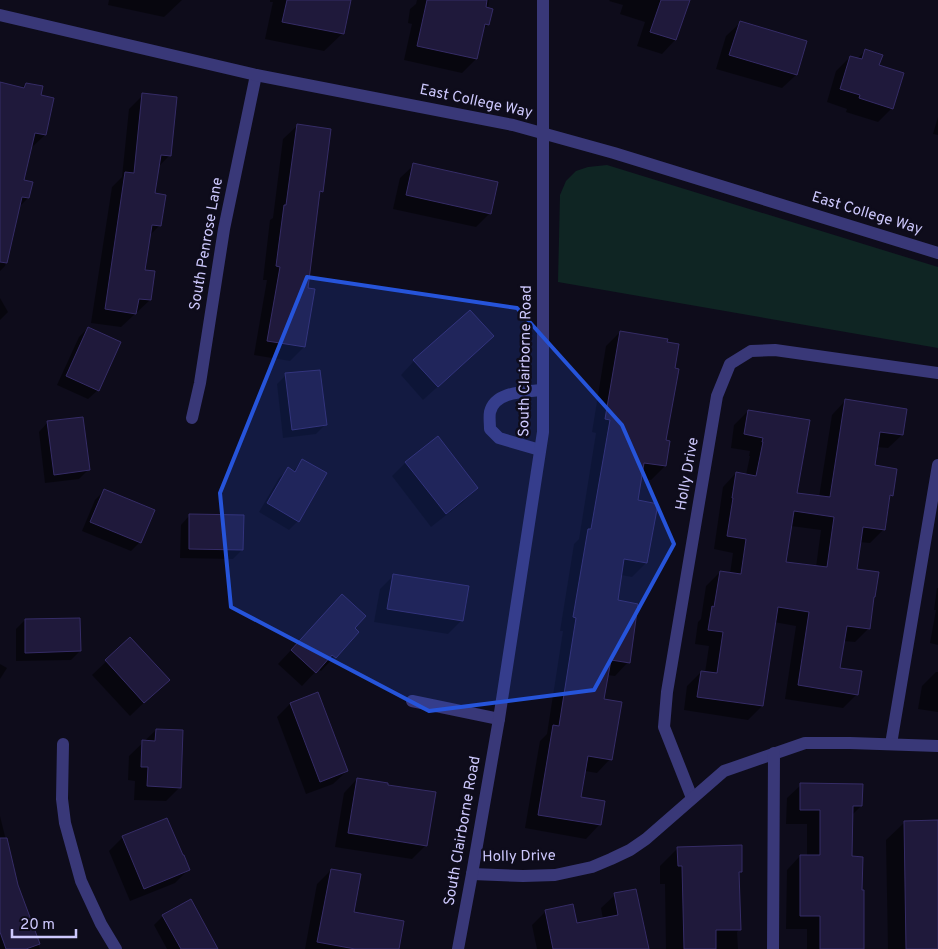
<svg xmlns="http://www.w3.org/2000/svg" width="938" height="949" font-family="Overpass,sans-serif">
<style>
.green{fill:#0f2523}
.shadow{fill:#0007;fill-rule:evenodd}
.building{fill:#1f193b;stroke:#352c66;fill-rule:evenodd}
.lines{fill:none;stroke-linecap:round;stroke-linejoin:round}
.minor{stroke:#393878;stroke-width:12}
.tertiary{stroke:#393878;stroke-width:12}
.marked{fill:#2654da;fill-opacity:0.2;stroke:#2654da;stroke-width:4;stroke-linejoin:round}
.labels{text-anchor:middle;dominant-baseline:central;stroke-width:5;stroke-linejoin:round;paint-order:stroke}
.street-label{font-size:15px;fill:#cdc8fd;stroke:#0e0c1b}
</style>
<rect width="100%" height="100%" fill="#0e0c1b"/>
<!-- green -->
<path class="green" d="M607 165 938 267V348L558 282 560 195 566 181 576 171 588 167Z"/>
<!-- shadow -->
<g class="shadow">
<path d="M109 0H182L164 17 108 5Z"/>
<path d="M270 0H349L343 33 324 51 265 39 273 2H270Z"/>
<path d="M417 0H489L488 9V24L483 30 476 59 462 73 404 60 412 24 408 23 410 9 416 4Z"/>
<path d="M610 0H688L675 40 662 54 637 46 645 22 620 14 623 5 609 1Z"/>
<path d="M740 23 796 75 782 88 716 69 726 36Z"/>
<path d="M865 51 878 66 892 108 878 122 846 112 847 109 827 102 836 71 850 57 857 59Z"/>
<path d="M0 84 21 88 26 84 39 96 45 135 31 148 22 181 28 198 18 208 5 266 0 271Z"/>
<path d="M143 95 170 155 158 167 154 195 160 225 149 236 144 271 150 300 121 327 91 323 112 187 122 177 129 109Z"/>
<path d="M938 117V135L933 134Z"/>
<path d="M297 126 322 191 318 195 307 289 314 290 304 347 290 361 254 355 267 280H263L270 220 273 218 283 139Z"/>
<path d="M414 165 490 213 476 227 393 209 400 178Z"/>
<path d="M0 298 8 312 0 320Z"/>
<path d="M88 328 98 390 88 399 57 385 79 337Z"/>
<path d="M620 332 665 441V466L651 480 640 478 636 501 646 563 632 577 621 575 616 601 628 662 615 676 607 675 603 700 610 759 597 773 585 771 580 798 603 802 599 825 586 839 525 828 540 741 547 734 563 631H560L574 544 579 539 596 433 592 432 606 346Z"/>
<path d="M478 350 423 400 401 375 414 361Z"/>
<path d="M286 375 325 425 316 434 283 438 277 384Z"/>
<path d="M845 401 902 435 888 448 876 447 873 466 892 495 888 499 884 529 870 543 859 542 855 570 873 598 868 629 855 642 843 641 839 669 857 694 843 708 785 699 796 626 774 622 762 706 748 720 684 710 687 686 701 672 705 673 709 646 695 644 698 622 701 619 706 586 720 572 730 574 733 553 714 549 723 487 736 473 746 475 750 456H749L750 451 731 448 734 425 748 411 796 494 819 497 832 415ZM791 526 821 530 816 567 785 563Z"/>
<path d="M48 422 88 470 79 479 45 483 39 432Z"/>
<path d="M303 461 298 521 289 530 259 512 279 478 288 469 292 472Z"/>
<path d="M406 462 477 488 463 502 431 527 392 476Z"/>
<path d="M104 491 140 542 131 551 82 531 95 500Z"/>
<path d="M190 515 242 550 233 559 180 558 181 525Z"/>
<path d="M394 575 462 620 448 634 374 622 380 589Z"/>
<path d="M937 588H938V645L930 643 936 610H934Z"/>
<path d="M342 596 353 628 358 632 321 671 318 669 302 686 278 664Z"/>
<path d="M25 620 80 651 71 660 16 661V629Z"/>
<path d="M130 639 154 693 130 716 92 675Z"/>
<path d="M0 664 7 668 0 679Z"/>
<path d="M936 672H938V712L918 709 922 686Z"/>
<path d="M290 704 347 771 333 784 306 794 277 717Z"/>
<path d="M156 730 179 788 166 801 134 800 135 781 128 780 129 756Z"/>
<path d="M357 779 426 845 412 859 335 847 344 793Z"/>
<path d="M801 785 861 806 852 815 851 857 861 891 862 949H807V929H786L787 870 800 856H807V824H786L787 798Z"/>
<path d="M0 816 17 885 40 949H0Z"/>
<path d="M905 822H938V949H888L886 840Z"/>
<path d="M123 837 188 870 175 883 130 901 109 851Z"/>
<path d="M678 848 741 871 738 874 740 929 737 932 738 949H666L665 884H660V866Z"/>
<path d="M331 870 352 913 398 949H305L317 884Z"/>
<path d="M615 895 648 949H537L532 925 546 911 576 925 603 919 601 908Z"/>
<path d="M163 916 217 949H167L154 925Z"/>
</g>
<!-- building -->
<g class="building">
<path d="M287 0H351L344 34 282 22Z"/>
<path d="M427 0H487L486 7 493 9 489 25 485 24 477 59 417 46Z"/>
<path d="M661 0H690L676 40 650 32Z"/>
<path d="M740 21 807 41 797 75 729 55Z"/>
<path d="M865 49 883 55 879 65 904 73 893 109 859 98 860 95 840 89 850 56 862 59Z"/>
<path d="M0 82 24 88 26 83 43 86 41 95 54 98 46 135 35 133 24 180 33 182 29 198 22 197 7 263 0 262Z"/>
<path d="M142 93 177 97 171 156 161 155 155 193 166 195 161 226 152 225 145 270 155 271 151 300 139 299 136 314 105 309 125 172 134 173Z"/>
<path d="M297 124 331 129 323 192 320 191 308 288 315 289 305 347 267 341 280 267 276 266 284 205H286Z"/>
<path d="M413 163 498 182 491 214 406 195Z"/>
<path d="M470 310 494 336 438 387 413 360Z"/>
<path d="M88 327 121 342 99 391 66 376Z"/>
<path d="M620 331 668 339 667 342 679 344 675 368 679 369 666 440 670 441 666 466 644 463 638 500 658 504 647 563 624 559 618 600 638 604 630 663 611 660 604 699 622 702 612 760 588 756 581 797 605 801 601 825 538 815 553 725 559 726 576 618 573 617 588 529H591L610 420 605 419Z"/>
<path d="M320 370 327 425 292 430 285 373Z"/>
<path d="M845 399 907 409 903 435 880 432 875 465 897 469 893 496 890 495 885 530 863 527 857 569 879 572 875 597H874L870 629 847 626 840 668 862 671 858 695 798 685 809 612 778 607 763 706 697 697 701 671 717 673 723 632 708 630 712 606 714 607 720 571 741 574 746 539 727 536 733 498H732L736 472 756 476 763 442H762L763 438 744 434 748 410 810 420 797 493 830 497ZM794 511 834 517 827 567 786 562Z"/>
<path d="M83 417 90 470 54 475 47 421Z"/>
<path d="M438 436 478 488 446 514 405 462Z"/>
<path d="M302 459 327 473 299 522 267 503 288 467 295 472Z"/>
<path d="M104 489 155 510 141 543 90 522Z"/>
<path d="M189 514 244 515 243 550 189 549Z"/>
<path d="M393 574 469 586 463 621 387 609Z"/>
<path d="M342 594 366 616 355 628 359 632 336 658 332 655 316 673 291 650Z"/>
<path d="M80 618 81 651 25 653V619Z"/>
<path d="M130 637 170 680 144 703 105 660Z"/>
<path d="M318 692 348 771 320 782 290 703Z"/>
<path d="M156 729 183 730 181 788 147 786 148 767H141L142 740 155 741Z"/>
<path d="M357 778 388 783V785L436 792 427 846 348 833Z"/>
<path d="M800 783 863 784 862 806H853L852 856 863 857 862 890H864V949H820V916H800V855H820V810H800Z"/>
<path d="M167 818 183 855H184L190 870 144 889 122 836Z"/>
<path d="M938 820V949H906L904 821Z"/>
<path d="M0 838H7L18 885 40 944 26 949H6L0 932Z"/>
<path d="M742 845V872H739L741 930H716V949H684L682 866H678L677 847Z"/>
<path d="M331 869 361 874 354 912 404 921 399 949H355L317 942Z"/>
<path d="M636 889 649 949H553L545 910 573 904 577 923 618 915 614 893Z"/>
<path d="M191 899 218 949H181L162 915Z"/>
</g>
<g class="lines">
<!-- minor -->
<g class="minor">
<path d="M192 418 200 383 224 229 256 75"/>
<path d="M540 450 499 438 490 429C490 424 489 417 490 412 495 391 525 392 542 390"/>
<path d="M412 701 499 719"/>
<path d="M63 744 62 799 65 823 81 881 101 924 116 949"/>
<path d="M891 744 938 465"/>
<path d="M692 798 664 727 667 692 717 396 730 364 751 351 775 350 938 373"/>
<path d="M472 874 523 876 555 875 592 867 611 859 630 850 646 839 724 771 805 743H850L938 746"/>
<path d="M773 949 774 753"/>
</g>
<!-- tertiary -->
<g class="tertiary">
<path d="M0 15 256 75 513 125 614 153 938 253"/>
<path d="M458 949 472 874 499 719 543 432V0"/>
</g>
</g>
<!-- marked area -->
<path class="marked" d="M307 277 517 308 622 425 674 544 594 690 429 711 231 607 220 493Z"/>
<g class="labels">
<!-- street labels -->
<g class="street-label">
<text transform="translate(476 102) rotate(12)">East College Way</text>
<text transform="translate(867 214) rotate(17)">East College Way</text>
<text transform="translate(207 244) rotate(-80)">South Penrose Lane</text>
<text transform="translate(526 361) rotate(-89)">South Clairborne Road</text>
<text transform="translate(688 474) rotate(-80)">Holly Drive</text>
<text transform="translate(463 831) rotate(-80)">South Clairborne Road</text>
<text transform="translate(519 857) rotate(-1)">Holly Drive</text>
</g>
</g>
<!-- scale -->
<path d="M12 929v8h64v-8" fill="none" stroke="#cdc8fd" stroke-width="2.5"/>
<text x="20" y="929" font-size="15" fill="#cdc8fd" stroke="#0e0c1b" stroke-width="4" paint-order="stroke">20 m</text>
</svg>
